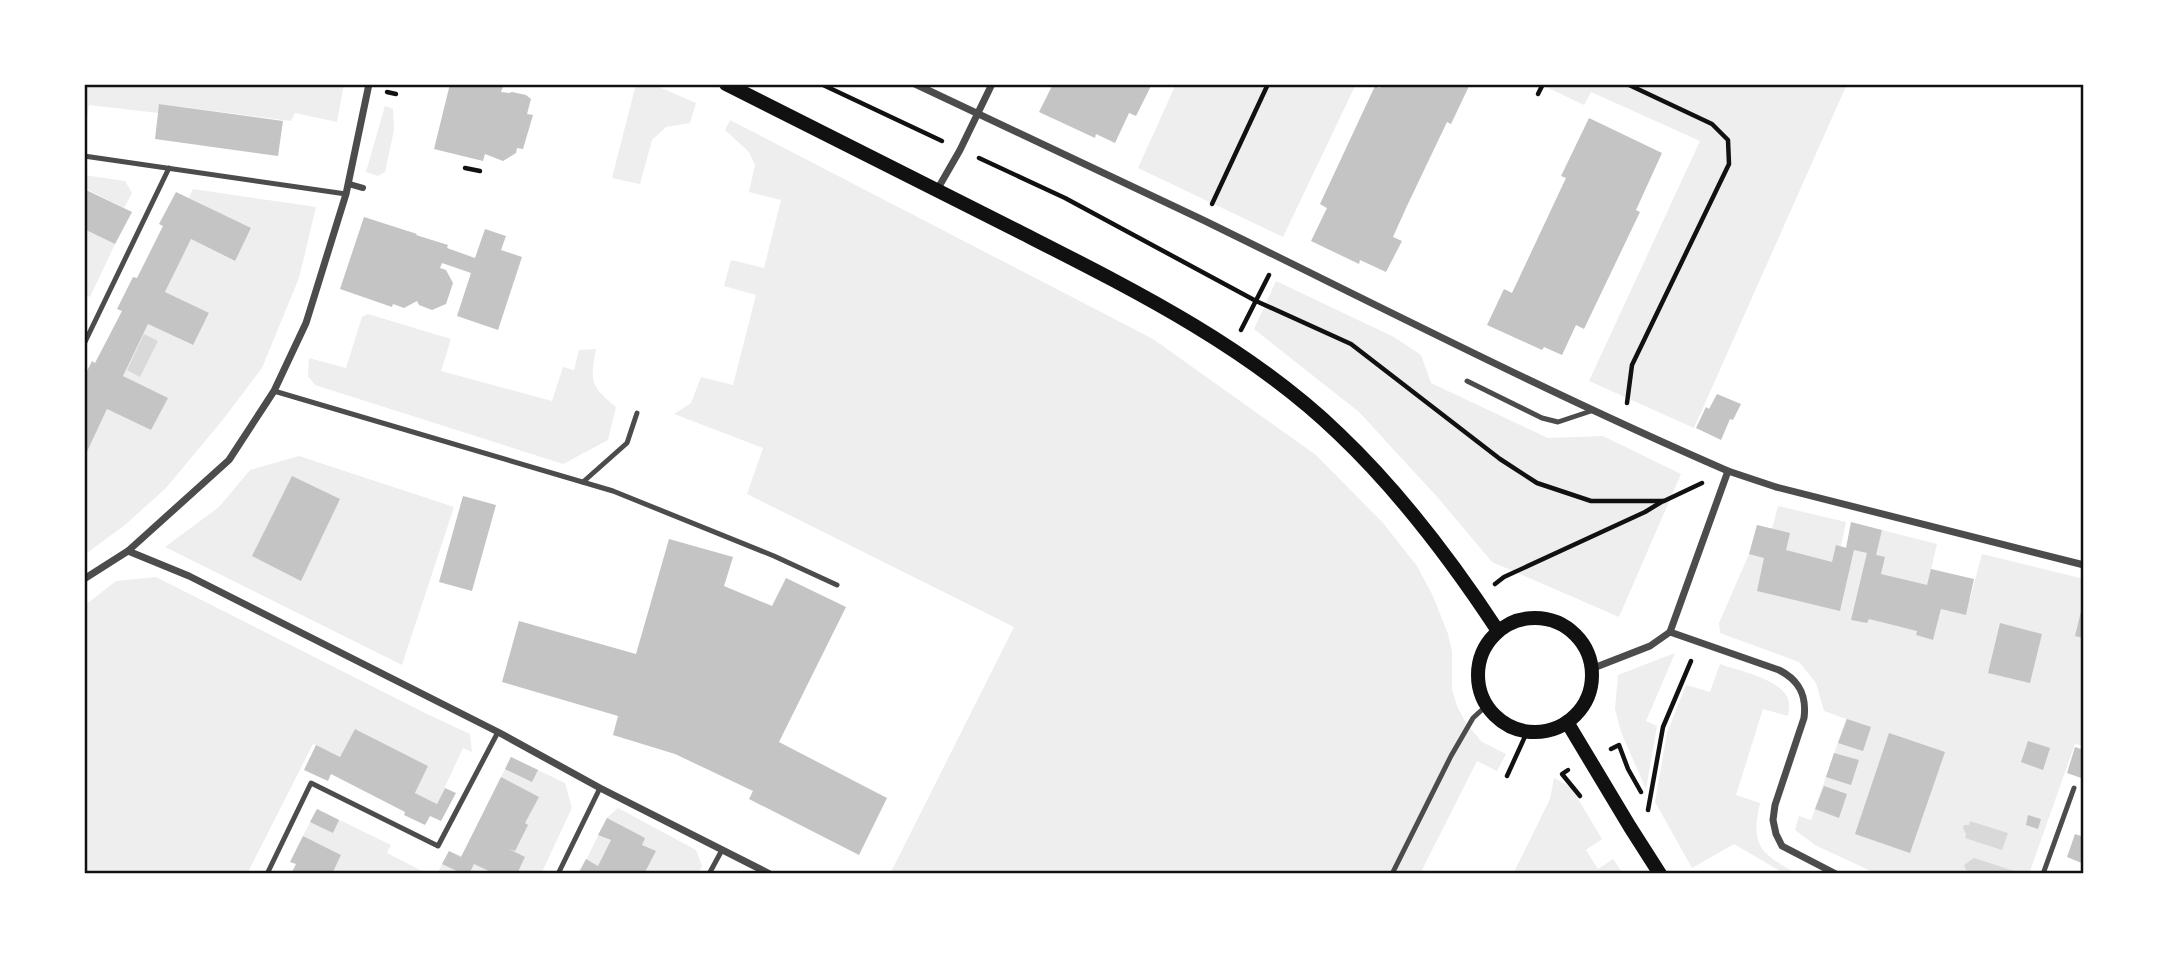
<svg xmlns="http://www.w3.org/2000/svg" width="2168" height="958" font-family="'Source Sans 3',sans-serif">
<style>
.green{fill:#eee}
.water{fill:#d9d9d9}
.building{fill:#c4c4c4}
.lines{fill:none;stroke-linecap:round;stroke-linejoin:round}
.path{stroke:#111;stroke-width:4.5}
.service{stroke:#4c4c4c;stroke-width:5}
.pedestrian{stroke:#4c4c4c;stroke-width:6}
.minor{stroke:#4c4c4c;stroke-width:7}
.secondary{stroke:#111;stroke-width:14}
.neatline{fill:none;stroke:#111;stroke-width:2.5}
</style>
<rect width="100%" height="100%" fill="#fff"/>
<!-- green -->
<g class="green">
<path d="M84 84H344L337 122 295 113 291 121 160 104 158 113 89 105 84 134Z"/>
<path d="M636 84H652L696 103 690 123 666 127 652 140 640 184 612 178Z"/>
<path d="M1176 84H1356L1283 237 1138 168Z"/>
<path d="M1540 84H1847L1694 428 1589 381 1700 141 1591 92 1584 105Z"/>
<path d="M385 106 393 109 394 130 385 172 378 176 366 172Z"/>
<path d="M730 120 1153 339 1316 455 1383 523 1417 566 1433 596 1448 634 1452 651V689L1457 706 1466 723 1482 742 1506 754 1497 771 1477 761 1420 874H890L1014 627 747 494 763 448 674 414 691 403 701 377 733 385 756 295 724 286 731 260 764 268 781 200 749 192 755 165 749 152 725 130Z"/>
<path d="M84 175 125 181 132 193 124 208 84 188Z"/>
<path d="M193 189 316 207 299 278 262 368 221 422 166 488 125 525 84 555V458L107 409 151 430 167 398 123 376 148 324 192 345 209 314 165 292 191 239 234 261 251 229 189 198Z"/>
<path d="M84 229 115 244 90 297 84 294Z"/>
<path d="M1276 281 1394 337 1421 355 1431 383 1548 438 1603 436 1681 474 1619 617 1492 562 1439 499 1359 412 1254 329Z"/>
<path d="M368 314 451 339 441 371 552 401 563 367 574 370 579 350 596 349C590 381 590 386 616 407L608 440 563 464 315 385 308 376 309 358 346 368 362 317Z"/>
<path d="M299 456 454 507 402 665 165 547 219 507 250 470Z"/>
<path d="M1778 506 1846 522 1841 546 1875 555 1882 530 1937 544 1916 635 1933 640 1941 609 1966 614 1982 554 2084 579V746L2075 744 2029 874H1877L1815 845 1795 830 1799 816 1811 820 1846 719 1824 711 1816 683 1799 662 1720 633 1719 623 1749 554 1757 525 1772 529Z"/>
<path d="M156 577 425 713 470 734 472 752 463 748 437 804 415 793 428 766 355 729 340 757 313 744 247 874H84V606L116 581Z"/>
<path d="M1675 653 1646 721 1657 726 1646 789 1621 732 1615 709 1618 675Z"/>
<path d="M1720 664C1739 671 1781 679 1788 699 1790 704 1789 710 1788 716L1763 709 1736 795 1760 803C1750 847 1761 853 1797 874H1785L1734 844 1692 868 1655 802 1667 733 1686 685 1710 692Z"/>
<path d="M511 757 565 783 572 808 541 874H437L449 851 462 856Z"/>
<path d="M1554 778 1571 787 1602 839 1586 850 1598 869 1613 859 1623 874H1513L1550 799Z"/>
<path d="M618 808 696 850 702 866 698 874H579L607 818Z"/>
<path d="M317 809 391 845 387 853 428 874H332L341 855 303 836Z"/>
</g>
<!-- water -->
<g class="water">
<path d="M144 334 158 341 140 377 127 370Z"/>
<path d="M1970 821 2008 833 2002 850 1965 838 1966 834 1963 828 1964 825H1969Z"/>
<path d="M1974 858 2014 871 2013 874H1968L1964 865Z"/>
</g>
<!-- building -->
<g class="building">
<path d="M450 84H504L501 92 509 93 512 92 526 95 531 99 527 114 533 115 523 149 517 148 516 153 503 161 485 154 483 161 434 149Z"/>
<path d="M1053 84H1152L1136 116 1129 113 1115 143 1096 134 1095 138 1039 112Z"/>
<path d="M1382 84H1470L1451 124 1447 122 1406 208 1393 237 1402 241 1386 272 1360 260 1359 264 1311 241 1327 208 1320 204 1375 86 1380 88Z"/>
<path d="M159 104 283 121 278 156 155 139Z"/>
<path d="M1589 118 1662 153 1636 210 1640 212 1584 329 1576 325 1562 355 1544 347 1542 350 1487 325 1504 289 1512 293 1566 178 1561 176Z"/>
<path d="M84 189 132 212 115 244 84 229Z"/>
<path d="M176 192 251 228 235 261 191 239 165 292 209 313 193 345 148 324 123 376 168 398 151 430 107 409 84 458V377L92 361 95 363 122 311 117 309 133 277 137 278 163 226 159 224Z"/>
<path d="M364 217 417 234 416 235 448 245 447 248 475 258 485 229 506 236 501 250 522 257 498 330 457 316 471 273 442 263 440 268 446 270 453 283 446 304 432 310 419 305 417 301 404 308 393 304 392 307 340 289Z"/>
<path d="M1717 394 1741 404 1733 420 1730 419 1721 440 1696 428 1706 407 1709 409Z"/>
<path d="M292 476 340 499 301 581 252 556Z"/>
<path d="M463 496 496 505 472 591 439 582Z"/>
<path d="M1851 522 1882 530 1876 555 1885 557 1881 574 1927 585 1931 569 1974 579 1966 615 1941 609 1933 640 1916 635 1917 631 1869 619 1867 623 1851 620 1867 553 1854 550 1840 611 1757 591 1764 558 1749 554 1757 525 1790 533 1786 550 1832 562 1836 545 1846 548Z"/>
<path d="M669 539 733 557 724 586 772 606 786 578 846 607 779 742 887 798 859 855 749 799 753 791 675 754 613 735 618 716 502 682 519 621 636 654Z"/>
<path d="M2083 603H2084V638L2075 636Z"/>
<path d="M2000 623 2042 634 2030 683 1988 673Z"/>
<path d="M1847 719 1871 727 1863 751 1838 743Z"/>
<path d="M355 729 428 766 415 793 437 804 445 788 456 793 441 821 430 816 425 825 404 815 405 812 331 774 328 781 304 770 316 745 340 757Z"/>
<path d="M1889 733 1945 752 1910 853 1855 834Z"/>
<path d="M2028 741 2050 748 2043 770 2021 762Z"/>
<path d="M2075 747 2084 750V779L2067 773Z"/>
<path d="M1834 753 1859 760 1851 785 1826 777Z"/>
<path d="M511 757 538 770 532 782 505 769Z"/>
<path d="M501 777 539 797 525 823 528 825 515 851 507 848 525 857 517 874H495L474 864 469 874H463L442 864 449 851 461 857Z"/>
<path d="M1824 786 1847 794 1839 818 1815 809Z"/>
<path d="M317 809 339 820 333 833 310 822Z"/>
<path d="M2028 815 2041 819 2038 829 2026 825Z"/>
<path d="M607 818 645 838 642 845 656 851 644 874H578L586 859 598 866 611 840 598 835Z"/>
<path d="M2075 834 2084 837V864L2067 857Z"/>
<path d="M303 836 341 855 332 874H291L296 864 290 862Z"/>
</g>
<g class="lines">
<!-- path -->
<g class="path">
<path d="M821 84 942 141"/>
<path d="M1627 84 1712 124 1728 140 1729 164 1632 365 1627 403"/>
<path d="M387 92 396 94"/>
<path d="M1538 94 1543 84"/>
<path d="M979 158 1065 198 1256 301 1351 344 1500 459 1537 483 1591 501H1664L1702 483"/>
<path d="M465 168 480 171"/>
<path d="M1212 204 1268 84"/>
<path d="M1241 330 1269 275"/>
<path d="M1495 584 1504 577 1645 512 1663 501"/>
<path d="M1611 749 1619 745 1628 769 1641 792"/>
<path d="M1568 770 1562 774 1580 796"/>
<path d="M1507 776 1527 732"/>
<path d="M1648 810 1663 727 1691 661"/>
</g>
<!-- service -->
<g class="service">
<path d="M84 156 346 194"/>
<path d="M84 344 169 168"/>
<path d="M1467 381 1542 418 1558 422 1594 410"/>
<path d="M274 391 613 491 774 556 837 585"/>
<path d="M583 482 627 443 637 413"/>
<path d="M267 874 311 783 438 846 498 732"/>
<path d="M558 874 600 788"/>
<path d="M709 874 722 850"/>
<path d="M1392 874 1451 756 1473 718 1486 706"/>
<path d="M2043 874 2074 788"/>
</g>
<!-- pedestrian -->
<path class="pedestrian" d="M349 184 363 188"/>
<!-- minor -->
<g class="minor">
<path d="M915 84C1011 129 1107 174 1203 220 1377 305 1550 394 1728 471"/>
<path d="M937 190 960 150 992 84"/>
<path d="M128 551 189 576 498 732 600 788 770 874"/>
<path d="M84 579 128 551 229 460 274 391 306 323 346 194 369 84"/>
<path d="M1670 632 1779 670C1799 680 1807 695 1804 718L1775 805 1773 820 1776 834 1782 846 1836 874"/>
<path d="M1591 669 1650 646 1670 632 1728 471 1776 487 2084 565"/>
</g>
<!-- secondary -->
<g class="secondary">
<path d="M726 84C823 133 921 182 1018 231 1130 288 1248 346 1339 434 1400 492 1452 561 1498 631"/>
<circle cx="1535" cy="675" r="57"/>
<path d="M1567 722 1630 827 1660 874"/>
</g>
</g>
<!-- border -->
<rect width="2168" height="958" fill="none" stroke="#ffffff" stroke-width="172"/>
<rect x="86" y="86" width="1996" height="786" class="neatline"/>
</svg>
